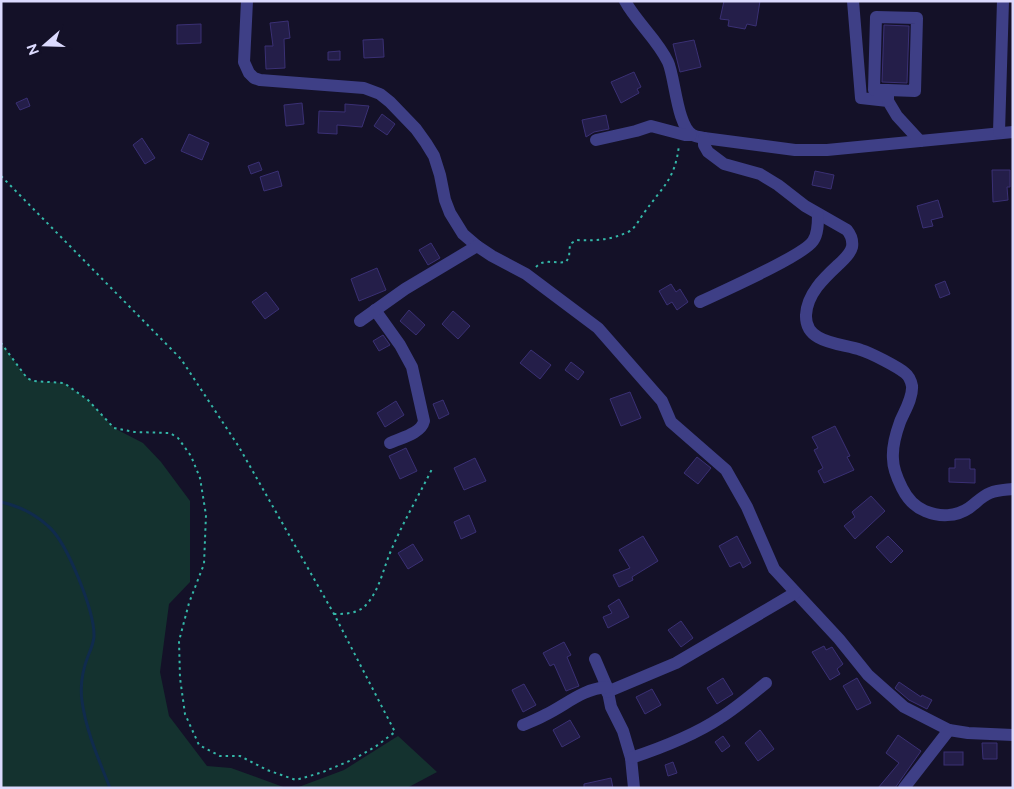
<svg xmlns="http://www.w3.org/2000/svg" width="1014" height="789" font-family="Raleway,sans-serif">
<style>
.green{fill:#14322f}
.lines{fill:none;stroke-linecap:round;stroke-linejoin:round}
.stream{stroke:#102b4d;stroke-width:3}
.building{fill:#241e49;stroke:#3a3074}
.path{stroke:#34b7a8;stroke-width:2;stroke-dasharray:2.5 4;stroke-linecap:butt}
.minor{stroke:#3e3f86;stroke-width:12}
</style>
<rect width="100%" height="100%" fill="#141128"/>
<!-- green -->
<g class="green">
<path d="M1 343 27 378 33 381 64 383 88 400 114 428 143 443 161 462 190 501V582L169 604 160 672 169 716 207 766 231 768 286 788H1Z"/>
<path d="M398 736 437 772 407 788H296L344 770Z"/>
</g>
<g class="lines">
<!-- stream -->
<path class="stream" d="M1 502C19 506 35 514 48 526 67 542 95 612 94 637 93 645 91 649 88 656 83 669 80 686 82 701 86 731 99 760 110 788"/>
</g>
<!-- building -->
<g class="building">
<path d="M724 1H760L756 26 747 24 745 29 728 26 729 20 720 19Z"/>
<path d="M288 21 290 38 284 39 285 68 266 69 265 46H273L270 23Z"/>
<path d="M201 24V43L177 44V25Z"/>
<path d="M884 25 909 26 907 83 882 82Z"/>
<path d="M383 39 384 57 364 58 363 40Z"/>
<path d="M694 40 701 67 680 72 673 44Z"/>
<path d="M340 51V60H328V52Z"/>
<path d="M634 72 641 87 637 89 639 93 621 103 611 82Z"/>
<path d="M27 98 30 106 20 110 16 103Z"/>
<path d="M302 103 304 124 286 126 284 105Z"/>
<path d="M345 104 369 106 362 127 337 125V134L318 133 319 111 345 112Z"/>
<path d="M382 114 395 124 387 135 374 126Z"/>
<path d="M606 115 609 129 594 132 586 137 582 120Z"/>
<path d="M189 134 209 143 202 160 181 151Z"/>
<path d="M142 138 155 158 145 164 133 145Z"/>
<path d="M259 162 262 170 251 174 248 166Z"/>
<path d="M992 170H1010V187H1007L1008 200 993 202Z"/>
<path d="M278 171 282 186 264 191 260 177Z"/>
<path d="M815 171 834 175 831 189 812 185Z"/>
<path d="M938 200 943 217 931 220 933 226 923 228 917 206Z"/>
<path d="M431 243 440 258 428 265 419 250Z"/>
<path d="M377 268 386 290 359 301 351 279Z"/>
<path d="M945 281 950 294 940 298 935 285Z"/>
<path d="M671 284 676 292 680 289 688 302 677 310 672 302 667 305 659 291Z"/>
<path d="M266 292 279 309 265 319 252 302Z"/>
<path d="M409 310 425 325 416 335 400 321Z"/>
<path d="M453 311 470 326 458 339 442 324Z"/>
<path d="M383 335 390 345 379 351 373 341Z"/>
<path d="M531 350 551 365 540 379 520 363Z"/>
<path d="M571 362 584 372 578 380 565 370Z"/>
<path d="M630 392 641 418 621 426 610 399Z"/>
<path d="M443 400 449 414 439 419 433 404Z"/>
<path d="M396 401 404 415 385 427 377 413Z"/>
<path d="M835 426 850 456 847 457 854 470 824 483 818 471 823 468 814 450 818 448 812 437Z"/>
<path d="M406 448 417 471 400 479 389 456Z"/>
<path d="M697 457 711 468 698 484 684 473Z"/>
<path d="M475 458 486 481 464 490 454 468Z"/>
<path d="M955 459H970V469H975V483L949 482V468H955Z"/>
<path d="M871 496 885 511 855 539 844 526 855 517 852 512Z"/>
<path d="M469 515 476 532 461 539 454 522Z"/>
<path d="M643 536 658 561 632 577 633 580 619 587 613 575 630 568 619 550Z"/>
<path d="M737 536 751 563 743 568 740 562 730 567 719 546Z"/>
<path d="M888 536 903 551 891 563 876 547Z"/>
<path d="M413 544 423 560 408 569 398 553Z"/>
<path d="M619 599 629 617 608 628 603 617 612 613 608 606Z"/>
<path d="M681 621 693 638 681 647 668 630Z"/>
<path d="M564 642 571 655 567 657 579 686 566 691 554 664 550 666 543 653Z"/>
<path d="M824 646 826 650 832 647 843 664 837 669 840 674 830 680 812 652Z"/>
<path d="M723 678 733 694 717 704 707 688Z"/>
<path d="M857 678 871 703 857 710 843 686Z"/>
<path d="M899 682 921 697 922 695 932 700 927 709 909 700 895 688Z"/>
<path d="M524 684 536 705 523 712 512 690Z"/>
<path d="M652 689 661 705 645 714 636 697Z"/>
<path d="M570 720 580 737 562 747 553 730Z"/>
<path d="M760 730 774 749 758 761 745 743Z"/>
<path d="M898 735 921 751 895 788H878L899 763 886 753Z"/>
<path d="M723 736 730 746 722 752 715 742Z"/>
<path d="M982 743H997V759H983Z"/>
<rect x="944" y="752" width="19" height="13"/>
<path d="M673 762 677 773 668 776 665 765Z"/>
<path d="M611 778 613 788H584V784Z"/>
</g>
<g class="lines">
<!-- path -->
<g class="path">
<path d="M1 176 181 359 239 447 334 614 395 732 375 747 354 759 323 772 296 780 267 770 240 756H220L199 745 185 714 180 678 179 641 189 603 204 564 206 515 200 478 191 456 178 438 170 433 134 432 114 428 88 400 64 383 33 381 27 378 1 343"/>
<path d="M536 267C544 258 555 264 566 262L569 257 570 244 577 240C596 241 612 240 630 231 636 227 640 218 644 213 663 186 675 180 679 145"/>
<path d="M334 614C344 614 358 614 366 605 379 591 383 570 390 553 402 524 418 497 432 469"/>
</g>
<!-- minor -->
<g class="minor">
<path d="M247 1 244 62 249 73 254 78 260 80 364 88 380 94 390 102 416 129 426 143 434 156 440 175 445 200 450 213 463 234 477 246 492 256 526 274 598 328 662 401 671 422 726 470 747 507 774 569 839 639 868 675 904 707 949 730 968 733 1013 735"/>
<path d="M625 1C637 23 657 39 668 62 675 77 677 127 693 135 696 137 700 137 704 138L795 150H827L1013 132"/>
<path d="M853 1 861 98 888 101 897 116 920 141"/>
<path d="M888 90H874L876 17 917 18 915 91 888 90V101"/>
<path d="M999 132 1003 1"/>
<path d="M704 138V145L708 152 724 164 760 174 778 185 805 206 847 230C851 235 853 241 852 247 850 255 843 260 838 265 824 278 807 294 806 315 805 344 841 343 861 350 871 353 898 367 905 373 909 376 911 381 912 386 913 398 904 412 900 422 896 433 892 447 893 459 893 469 897 478 902 488 907 498 915 507 925 511 939 517 956 517 969 508 976 503 982 496 990 493 998 490 1005 490 1013 489"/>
<path d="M596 140 636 131 651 126 685 135H691"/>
<path d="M700 302C721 292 803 256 813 241 818 234 818 223 818 215"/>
<path d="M375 310 400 345 412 367 424 421C421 434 400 438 390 443"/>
<path d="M360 321 405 289 477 246"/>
<path d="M595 659 607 687 611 707 623 731 631 758 634 788"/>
<path d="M607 692 676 663 795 593"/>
<path d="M523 725C530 722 538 719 545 715 566 705 582 689 607 687"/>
<path d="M631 758C661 748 693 736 720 718 736 708 751 695 766 683"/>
<path d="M904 788 949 730"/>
</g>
</g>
<!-- border -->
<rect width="1014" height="789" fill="none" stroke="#dcdafe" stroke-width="5"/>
<!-- north arrow -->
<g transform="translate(45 45) rotate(250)" stroke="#141128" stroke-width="4" paint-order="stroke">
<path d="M0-4L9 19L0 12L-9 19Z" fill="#dcdafe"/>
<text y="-8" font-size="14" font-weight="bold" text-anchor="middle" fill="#dcdafe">N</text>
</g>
</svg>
